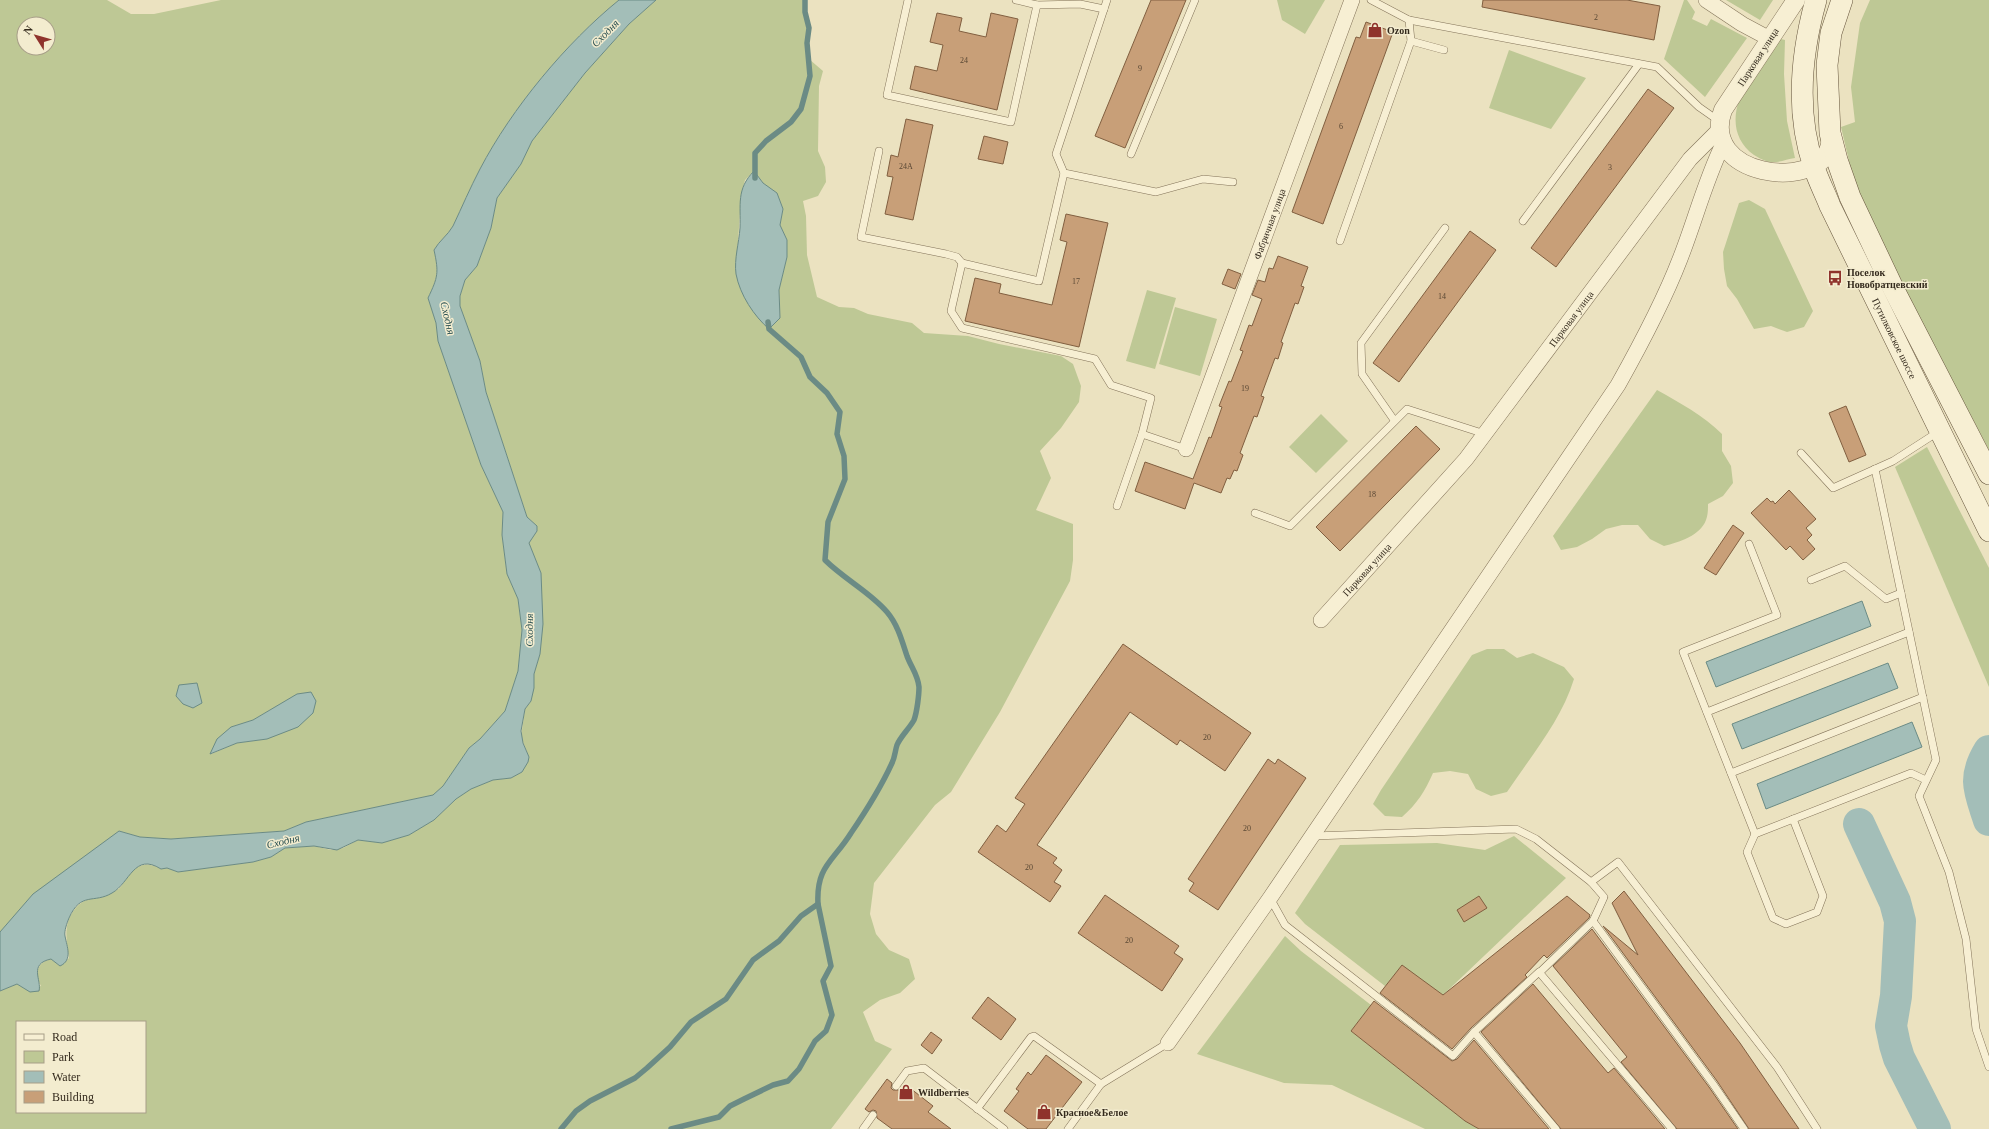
<svg xmlns="http://www.w3.org/2000/svg" width="1989" height="1129" font-family="Georgia,serif">
<style>
.green{fill:#bec895;fill-rule:evenodd}
.water{fill:#a3beb8;stroke:#6b8b85}
.lines{fill:none;stroke-linecap:round;stroke-linejoin:round}
.stream{stroke:#6b8b85;stroke-width:5.5}
.river{stroke:#a3beb8;stroke-width:32}
.building{fill:#c89f78;stroke:#815f40}
.service-casing{stroke:#837359;stroke-width:8}
.minor-casing{stroke:#837359;stroke-width:16}
.tertiary-casing{stroke:#837359;stroke-width:19}
.secondary-casing{stroke:#65543c;stroke-width:22}
.service{stroke:#f7efd3;stroke-width:7}
.minor{stroke:#f7efd3;stroke-width:15}
.tertiary{stroke:#f7efd3;stroke-width:18}
.secondary{stroke:#f7efd3;stroke-width:21}
.labels{text-anchor:middle;dominant-baseline:central;stroke-width:3;stroke-linejoin:round;paint-order:stroke}
.number-label{font-size:8px;fill:#594734}
.poi-label{font-size:10px;font-weight:bold;fill:#342a1d;stroke:#f3eccf;text-anchor:start}
.street-label{font-size:10px;fill:#342a1d;stroke:#f3eccf}
.water-label{font-size:11px;font-style:italic;fill:#2d5253;stroke:#f3eccf}
</style>
<rect width="100%" height="100%" fill="#ebe2c0"/>
<!-- green -->
<g class="green">
<path d="M0 0H107L131 14H154L221 0H619C566 43 512 108 480 169 470 188 462 207 453 226 448 235 439 241 434 250 439 273 438 277 428 298L436 323 438 341 481 465 503 512 502 535 507 574 518 599 522 630 518 671 505 711 480 739 469 748 443 786 433 795 306 822 284 831 171 839 140 837 119 831 0 932ZM24 24H48V48H24ZM270 710 267 739 237 743 211 754 231 727 253 720Z"/>
<path d="M656 0H805V12L809 28 807 43 809 59 823 71 819 86 818 151 825 167 826 182 818 196 803 201 806 216 807 255 817 297 839 307 854 308 868 314 912 323 924 333 968 336 999 344 1061 356 1073 364 1081 386 1079 402 1061 428 1040 451 1051 478 1036 510 1073 524V560L1070 581 1000 712 951 792 935 805 874 883 870 914 876 934 889 950 909 959 915 979 900 993 880 1000 863 1012 875 1041 892 1049 831 1129H0V991L17 984 25 989 41 986C34 974 37 962 51 959L60 966 69 958C67 942 63 928 72 913 84 894 99 899 117 890 121 888 123 883 125 880 134 866 145 860 161 869L167 868 178 872 253 862 271 857 285 848 314 846 331 850 343 848 358 840 382 843 409 835 434 820 456 799 471 789 493 780 511 778 522 772 529 757 521 737 525 709 531 701 534 674 540 654 541 573 529 543 537 531V526L527 517 486 392 480 361 460 306V296L465 280 477 266 491 228 497 198 521 164 532 141 585 73 629 24ZM754 171 763 183 777 194 783 209 780 225 787 240V257L779 290 780 318 737 258 741 196 745 180ZM17 1022H145V1112H17Z"/>
<path d="M1277 0H1325L1305 34 1282 20Z"/>
<path d="M1684 0H1687L1695 12 1692 19 1707 26 1711 19 1747 38 1705 97 1664 59Z"/>
<path d="M1726 0H1773L1760 20Z"/>
<path d="M1870 0H1989V450L1891 264 1866 213 1853 178 1841 127 1855 122 1851 87 1860 23Z"/>
<path d="M1781 39 1785 40 1784 74 1787 121 1795 158C1788 159 1781 162 1774 162 1767 163 1759 158 1754 155 1735 141 1732 121 1739 100Z"/>
<path d="M1509 50 1586 78 1551 129 1489 108Z"/>
<path d="M1749 200 1765 209 1813 311 1804 327 1787 332 1771 326 1754 329 1737 299 1727 286 1724 269 1723 252 1739 203Z"/>
<path d="M1147 290 1176 298 1155 369 1126 361Z"/>
<path d="M1175 307 1217 319 1200 376 1159 364Z"/>
<path d="M1657 390C1680 403 1703 415 1722 434V451L1731 466 1733 483 1723 496 1708 504C1708 509 1708 515 1706 520 1700 536 1679 542 1664 546L1650 539 1638 525H1622L1606 529 1592 539 1577 547 1561 550 1553 536Z"/>
<path d="M1321 414 1348 441 1316 473 1289 447Z"/>
<path d="M1927 447 1989 568V687L1895 467Z"/>
<path d="M1487 649H1504L1517 658 1533 653 1564 667 1574 679C1561 721 1531 756 1507 792L1491 796 1476 789 1468 774 1450 771 1433 773C1425 791 1417 804 1402 817L1385 816 1373 804 1381 790 1472 655Z"/>
<path d="M1514 836 1566 878 1443 995 1402 966 1385 986 1305 924 1295 913 1340 845 1437 843 1485 850Z"/>
<path d="M1285 936 1301 951 1371 1005 1351 1031 1465 1121 1479 1129H1425L1332 1085 1284 1083 1197 1054Z"/>
</g>
<!-- water -->
<g class="water">
<path d="M619 0H656L629 24 585 73 532 141 521 164 497 198 491 228 477 266 465 280 460 296V306L480 361 486 392 527 517 537 526V531L529 543 541 573 543 624 540 654 534 674V688L531 701 525 709 521 731 523 743 529 757 528 762 522 772 511 778 493 780 471 789 456 799 434 820 409 835 382 843 358 840 337 850 314 846 285 848 271 857 253 862 178 872 167 868 161 869C134 852 130 883 112 893 94 904 81 891 69 918 67 923 64 931 65 936 67 947 73 960 60 966L51 959C28 964 42 980 39 991L30 992 17 984 0 991V932L33 894 119 831 140 837 171 839 284 831 306 822 433 795 443 786 469 748 480 739 505 711 518 671 522 630 518 599 507 574 502 535 503 512 481 465 438 341 436 323 428 298C438 277 439 273 434 250 439 241 448 235 453 226 462 207 470 188 480 169 512 108 566 43 619 0Z"/>
<path d="M754 171 763 183 777 193 783 209 780 225 787 240V257L779 290 780 318 769 329C754 316 740 295 736 274 734 259 739 243 740 228 741 205 736 189 754 171Z"/>
<path d="M1862 601 1871 626 1716 687 1706 662Z"/>
<path d="M1888 663 1898 688 1742 749 1732 724Z"/>
<path d="M197 683 202 703 193 708 183 704 176 696 179 685Z"/>
<path d="M311 692 316 701 313 713 298 727 267 739 237 743 210 754 217 739 231 727 253 720 297 694Z"/>
<path d="M1912 722 1922 747 1766 809 1757 784Z"/>
</g>
<g class="lines">
<!-- stream -->
<g class="stream">
<path d="M755 178V153L766 141 791 122 801 109 810 76 807 43 809 28 805 12V0"/>
<path d="M561 1129 576 1111 590 1101 635 1078 647 1068 670 1047 691 1022 726 999 753 960 779 941 801 916 818 904C816 866 833 862 851 833 866 811 881 787 892 763 895 757 895 751 897 745 901 736 909 729 914 720 917 712 919 695 919 687 918 675 911 667 907 656 902 641 898 625 887 612 870 592 844 579 825 560L828 522 845 479 844 456 837 434 840 412 827 393 810 377 801 357 769 329 768 322"/>
<path d="M671 1129 719 1117 730 1106 744 1099 773 1085 788 1081 799 1069 815 1041 826 1031 832 1015 823 981 831 966 818 904"/>
</g>
<!-- river -->
<g class="river">
<path d="M1989 751C1972 779 1980 792 1989 820"/>
<path d="M1859 824 1895 902 1900 921 1896 996 1891 1026 1895 1045 1899 1058 1935 1129"/>
</g>
</g>
<!-- building -->
<g class="building">
<path d="M1151 0H1186L1125 148 1095 136Z"/>
<path d="M1483 0H1627L1660 6 1654 40 1482 7Z"/>
<path d="M937 13 962 18 959 31 986 37 991 13 1018 19 997 110 910 89 915 66 937 71 943 45 930 42Z"/>
<path d="M1366 22 1393 32 1323 224 1292 212 1356 37 1360 38Z"/>
<path d="M1648 89 1674 108 1556 267 1531 248Z"/>
<path d="M906 119 933 125 913 220 885 214 893 177 887 176 891 155 898 157Z"/>
<path d="M984 136 1008 142 1003 164 978 159Z"/>
<path d="M1066 214 1108 223 1079 347 965 321 975 278 1001 284 999 293 1052 305 1067 242 1060 240Z"/>
<path d="M1470 231 1496 250 1399 382 1373 363Z"/>
<path d="M1278 256 1308 267 1301 286 1304 287 1298 304 1295 303 1281 342 1283 343 1278 359 1275 358 1261 396 1264 397 1257 417 1254 416 1240 453 1243 455 1237 471 1234 470 1230 479 1227 478 1221 493 1194 483 1185 509 1135 491 1145 462 1193 479 1209 437 1211 438 1222 407 1219 406 1229 381 1231 382 1243 351 1240 350 1249 325 1252 326 1262 299 1252 295 1258 280 1265 282 1269 268 1273 269Z"/>
<path d="M1228 269 1241 274 1235 289 1222 284Z"/>
<path d="M1846 406 1866 455 1849 462 1829 413Z"/>
<path d="M1416 426 1440 449 1340 551 1316 527Z"/>
<path d="M1789 490 1816 519 1806 528 1812 535 1807 540 1815 549 1803 560 1790 546 1786 550 1751 513 1767 498 1771 502 1773 501 1775 504Z"/>
<path d="M1733 525 1744 533 1716 575 1704 568Z"/>
<path d="M1123 644 1251 733 1225 771 1180 740 1177 745 1130 712 1037 845 1057 858 1053 863 1062 870 1054 882 1061 886 1050 902 978 852 997 825 1006 832 1025 804 1015 798Z"/>
<path d="M1268 759 1275 764 1278 759 1306 778 1218 910 1189 891 1194 883 1188 879Z"/>
<path d="M1624 891 1740 1043 1799 1129H1749L1717 1081 1603 926 1638 955 1612 903Z"/>
<path d="M1105 895 1179 946 1174 953 1183 959 1162 991 1078 933Z"/>
<path d="M1479 896 1487 908 1464 922 1457 910Z"/>
<path d="M1567 896 1590 915 1589 918 1547 958 1544 955 1525 975 1527 977 1471 1028 1452 1049 1380 993 1402 965 1443 995Z"/>
<path d="M1592 929 1709 1087 1738 1129H1677L1621 1062 1627 1057 1553 966Z"/>
<path d="M1533 984 1608 1073 1614 1068 1665 1129H1561L1481 1032Z"/>
<path d="M988 997 1016 1019 1001 1040 972 1018Z"/>
<path d="M1374 1001 1452 1061 1457 1059 1474 1040 1549 1129H1479L1465 1121 1351 1031Z"/>
<path d="M931 1032 942 1040 932 1054 921 1045Z"/>
<path d="M1046 1055 1082 1082 1046 1129H1028L1004 1111 1019 1091 1016 1089 1028 1072 1031 1075Z"/>
<path d="M887 1079 892 1083 891 1088 893 1090H902L906 1085 933 1106 928 1112 951 1129H892L877 1118 876 1111 873 1110 869 1112 865 1109Z"/>
</g>
<g class="lines">
<!-- service casing -->
<g class="service-casing">
<g id="service">
<path d="M908 0 887 95 1011 122 1037 5"/>
<path d="M1016 0 1037 5 1080 4 1104 9"/>
<path d="M1107 0 1056 154 1064 173 1156 192 1203 179 1233 182"/>
<path d="M1371 0 1409 20 1657 67 1699 107 1719 121"/>
<path d="M1411 41 1444 50"/>
<path d="M879 151 861 237 946 254 957 257 962 263"/>
<path d="M1131 154 1195 0"/>
<path d="M1064 173 1039 281 962 263 951 311 962 328 1095 359 1111 385 1151 398 1142 434"/>
<path d="M1523 221 1639 64"/>
<path d="M1340 241 1411 41 1409 20"/>
<path d="M1394 420 1362 374 1361 343 1445 228"/>
<path d="M1801 453 1833 488 1893 461 1938 432"/>
<path d="M1875 469 1936 760 1919 796 1949 872 1966 939 1976 1029 1989 1067"/>
<path d="M1117 506 1142 434 1186 449"/>
<path d="M1255 513 1290 526 1407 409 1485 434"/>
<path d="M1749 544 1777 615 1683 652 1755 834 1911 773 1926 780"/>
<path d="M1811 580 1845 566 1886 599 1901 593"/>
<path d="M1707 712 1909 632"/>
<path d="M1731 773 1923 697"/>
<path d="M1755 834 1747 852 1773 918 1786 924 1817 912 1823 896 1793 819"/>
<path d="M1313 836 1516 829 1536 839 1591 882 1618 862 1777 1067 1817 1129"/>
<path d="M1591 882 1604 897 1593 921"/>
<path d="M1270 898 1285 925 1453 1056 1474 1032"/>
<path d="M1539 973 1593 921 1713 1084 1744 1129"/>
<path d="M1101 1084 1168 1043"/>
<path d="M896 1086 907 1071 924 1068 1004 1129"/>
<path d="M977 1109 1031 1037 1034 1036 1101 1084 1068 1129"/>
<path d="M863 1129 873 1115"/>
<path d="M1556 1129 1474 1032 1539 972 1672 1129"/>
</g>
</g>
<!-- minor casing -->
<g class="minor-casing">
<g id="minor">
<path d="M1706 0 1742 24 1770 39"/>
<path id="s1" d="M1186 449 1352 0"/>
<path id="s2" d="M1321 620 1466 459 1690 159 1719 130"/>
<path d="M1168 1043 1270 898 1618 385C1641 344 1663 303 1680 259 1695 221 1705 181 1723 144"/>
</g>
</g>
<!-- tertiary casing -->
<g class="tertiary-casing">
<path id="tertiary" d="M1796 0 1723 110C1699 177 1817 191 1829 148 1831 143 1830 137 1830 133"/>
</g>
<!-- secondary casing -->
<g class="secondary-casing">
<g id="secondary">
<path id="s3" d="M1816 0C1801 54 1795 112 1814 167 1818 180 1825 193 1830 206L1989 531"/>
<path d="M1842 0 1831 33 1827 65 1830 133 1837 160 1850 197 1894 290 1989 474"/>
</g>
</g>
<!-- service -->
<use href="#service" class="service"/>
<!-- minor -->
<use href="#minor" class="minor"/>
<!-- tertiary -->
<use href="#tertiary" class="tertiary"/>
<!-- secondary -->
<use href="#secondary" class="secondary"/>
</g>
<!-- icons -->
<defs>
<g id="shop-bare" transform="scale(1.2)"><path d="M-5-2.5h2.3a2.7 3.5 0 0 1 5.4 0H5L5.5 6h-11ZM-1.5-2.5h3a1.5 2.3 0 0 0-3 0Z" fill="#8f332c" stroke="#f3eccf" stroke-width="2.5" paint-order="stroke"/></g>
<g id="bus-bare" transform="scale(1.2)"><path d="M-5-6H5V4H4V6H2V4H-2V6H-4V4H-5ZM-3.5-4V0h7V-4ZM-3.5 1.2v1.5H-2V1.2ZM2 1.2v1.5H3.5V1.2Z" fill="#8f332c" stroke="#f3eccf" stroke-width="2.5" paint-order="stroke"/></g>
</defs>
<g fill-rule="evenodd">
<use href="#shop-bare" x="1375" y="30"/>
<use href="#bus-bare" x="1835" y="278"/>
<use href="#shop-bare" x="906" y="1092"/>
<use href="#shop-bare" x="1044" y="1112"/>
</g>
<g class="labels">
<!-- number labels -->
<g class="number-label">
<text x="1596" y="17">2</text>
<text x="964" y="60">24</text>
<text x="1140" y="68">9</text>
<text x="1341" y="126">6</text>
<text x="906" y="166">24А</text>
<text x="1610" y="167">3</text>
<text x="1076" y="281">17</text>
<text x="1442" y="296">14</text>
<text x="1245" y="388">19</text>
<text x="1372" y="494">18</text>
<text x="1207" y="737">20</text>
<text x="1247" y="828">20</text>
<text x="1029" y="867">20</text>
<text x="1129" y="940">20</text>
</g>
<!-- poi labels -->
<g class="poi-label">
<text x="1387" y="30">Ozon</text>
<text x="1847" y="272">Поселок<tspan x="1847" dy="12">Новобратцевский</tspan></text>
<text x="918" y="1092">Wildberries</text>
<text x="1056" y="1112">Красное&amp;Белое</text>
</g>
<!-- street labels -->
<g class="street-label">
<text transform="translate(1758 57) rotate(-57)">Парковая улица</text>
<text stroke="none"><textPath href="#s1" startOffset="240">Фабричная улица</textPath></text>
<text stroke="none"><textPath href="#s2" startOffset="392">Парковая улица</textPath></text>
<text stroke="none"><textPath href="#s3" startOffset="359">Путилковское шоссе</textPath></text>
<text stroke="none"><textPath href="#s2" startOffset="68">Парковая улица</textPath></text>
</g>
<!-- water labels -->
<g class="water-label">
<text transform="translate(605 33) rotate(-45)">Сходня</text>
<text transform="translate(448 318) rotate(77)">Сходня</text>
<text transform="translate(529 630) rotate(-90)">Сходня</text>
<text transform="translate(283 841) rotate(-13)">Сходня</text>
</g>
</g>
<!-- legend -->
<rect x="16" y="1021" width="130" height="92" fill="#f3eccf" stroke="#a79e88"/>
<rect x="24" y="1034" width="20" height="6" fill="#f7efd3" stroke="#a79e88"/>
<text x="52" y="1041" font-size="12" fill="#342a1d">Road</text>
<rect x="24" y="1051" width="20" height="12" fill="#bec895" stroke="#a79e88"/>
<text x="52" y="1061" font-size="12" fill="#342a1d">Park</text>
<rect x="24" y="1071" width="20" height="12" fill="#a3beb8" stroke="#a79e88"/>
<text x="52" y="1081" font-size="12" fill="#342a1d">Water</text>
<rect x="24" y="1091" width="20" height="12" fill="#c89f78" stroke="#a79e88"/>
<text x="52" y="1101" font-size="12" fill="#342a1d">Building</text>
<!-- north arrow -->
<g transform="translate(36 36) rotate(307)"><circle r="19" fill="#f3eccf" stroke="#a79e88"/>
<path d="M0-3L7 15L0 10L-7 15Z" fill="#8f332c"/>
<text y="-6" font-size="11" font-weight="bold" text-anchor="middle" fill="#342a1d">N</text>
</g>
</svg>
